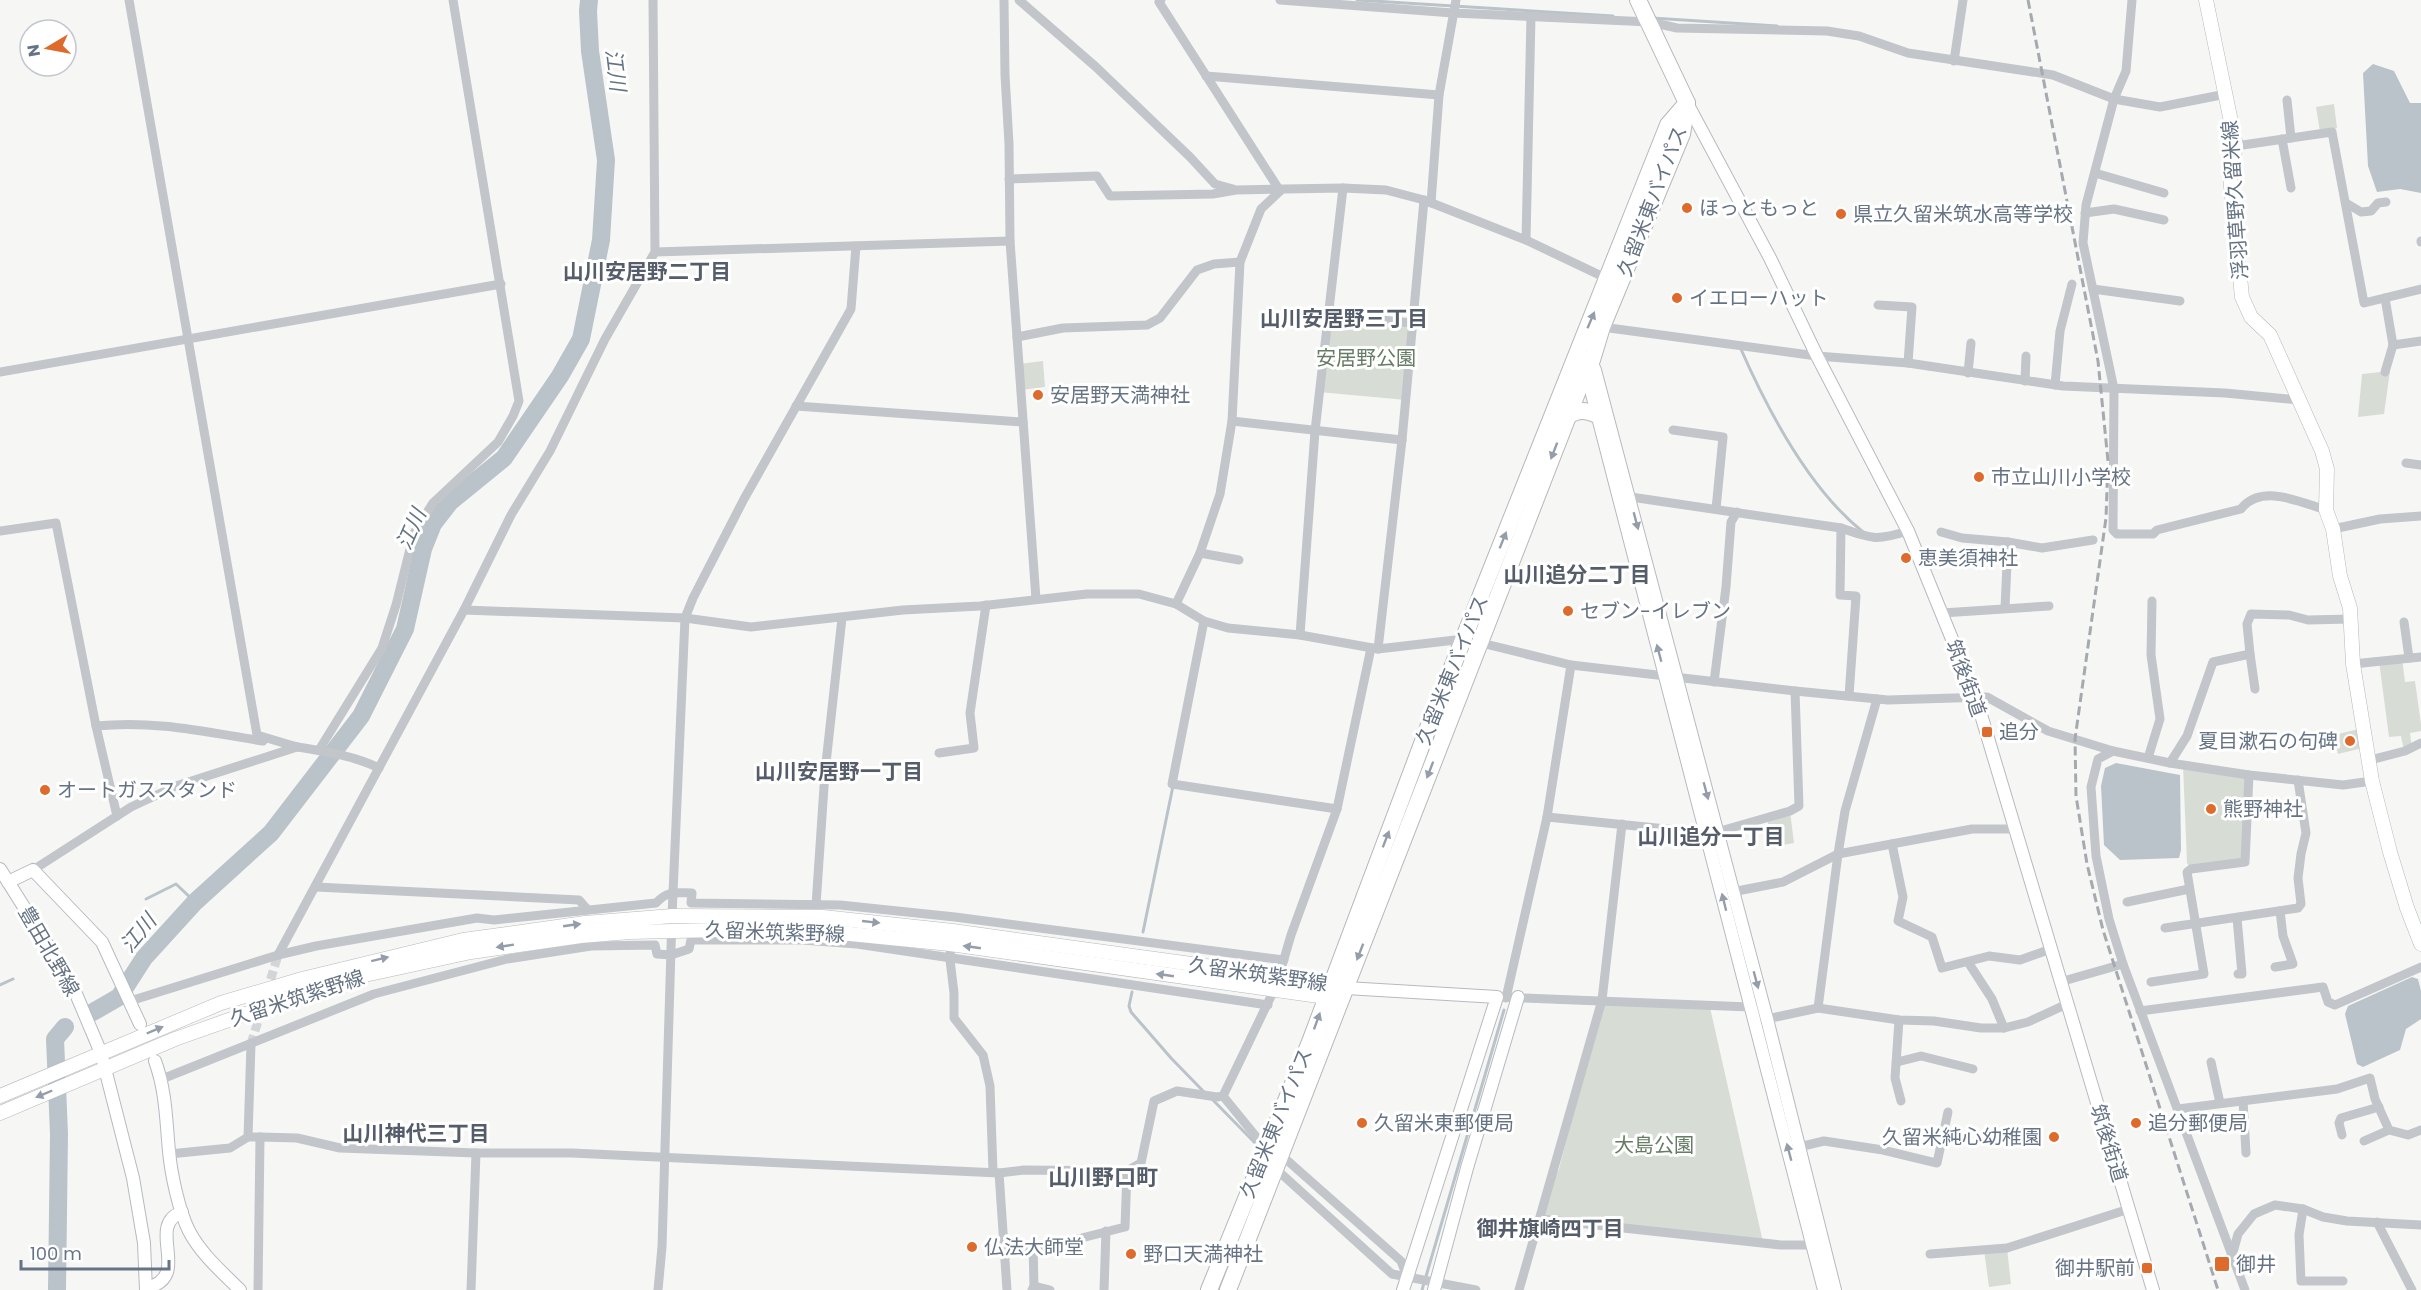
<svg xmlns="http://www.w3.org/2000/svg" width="2421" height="1290" font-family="Poppins,'Noto Sans JP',sans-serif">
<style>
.green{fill:#d7ddd5}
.water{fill:#bac3c9}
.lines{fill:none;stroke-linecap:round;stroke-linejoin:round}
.stream{stroke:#bac3c9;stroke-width:3}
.river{stroke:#bac3c9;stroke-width:18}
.street-tunnel{stroke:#d2d6d8;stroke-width:9;stroke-dasharray:9 4.5;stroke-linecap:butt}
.secondary-casing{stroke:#b6bac0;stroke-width:14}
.primary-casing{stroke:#b5b9bd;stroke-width:15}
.highway-casing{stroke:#b5b8bb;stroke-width:18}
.street{stroke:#c2c5c9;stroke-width:9}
.secondary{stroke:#fff;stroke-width:12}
.primary{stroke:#fff;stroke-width:14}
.highway{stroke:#fff;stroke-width:16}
.rail{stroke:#a5a9b0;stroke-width:3;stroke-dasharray:9 4.5;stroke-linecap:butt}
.oneway{fill:#949da9}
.poi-dot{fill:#de6a2c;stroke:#fff;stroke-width:2}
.labels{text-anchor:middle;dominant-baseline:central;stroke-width:6;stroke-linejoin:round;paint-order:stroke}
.street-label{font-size:20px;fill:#667384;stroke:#fff}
.poi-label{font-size:20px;fill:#667384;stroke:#fff;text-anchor:start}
.park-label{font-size:20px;fill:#677b65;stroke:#fff}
.water-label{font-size:21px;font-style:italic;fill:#637480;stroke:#fff}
.neighbourhood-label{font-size:21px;font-weight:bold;fill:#545d69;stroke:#fff}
.quarter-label{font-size:22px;font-weight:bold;fill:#545d69;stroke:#fff}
</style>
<rect width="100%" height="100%" fill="#f6f7f4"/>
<!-- green -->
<g class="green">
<path d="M2334 104 2337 128 2320 132 2316 107Z"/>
<path d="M1328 315 1413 323 1406 400 1319 392Z"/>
<path d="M1043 361 1045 387 1021 390 1019 364Z"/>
<path d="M2390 371 2384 414 2358 417 2362 374Z"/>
<path d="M2402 658 2405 682 2415 681 2421 724V731L2410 733 2412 748 2404 751 2401 736 2389 737 2379 661Z"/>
<path d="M2363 728 2367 747 2338 754 2334 735Z"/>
<path d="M2183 765 2249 775 2245 862 2191 869 2187 863Z"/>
<path d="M1790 811 1794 843 1772 847 1767 818Z"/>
<path d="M1602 1000 1709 1003 1763 1242 1540 1219 1544 1197 1559 1169Z"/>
<path d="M2007 1248 2011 1284 1989 1287 1984 1250Z"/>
</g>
<!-- water -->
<g class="water">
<path d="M2373 64 2394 71 2410 103H2421V193L2400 189 2377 192 2368 166 2363 73Z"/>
<path d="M2116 763 2180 775 2181 850 2179 858 2120 860 2104 845 2101 786 2105 768Z"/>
<path d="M2412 977 2418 979 2421 991V1019L2406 1029 2400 1050 2363 1067 2357 1064 2345 1014 2348 1006Z"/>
</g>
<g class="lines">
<!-- stream -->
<g class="stream">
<path d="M1357 0 1613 16"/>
<path d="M1652 18 1777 26"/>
<path d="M1740 347C1768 411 1808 488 1863 532"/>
<path d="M146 899 176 884 195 902"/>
<path d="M1143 932 1173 786"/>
<path d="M0 985 13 979"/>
<path d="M1132 992 1129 1006 1131 1012 1171 1058 1205 1093"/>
<path d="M1212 1099 1256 1144"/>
<path d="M1422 1290 1504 1010"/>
</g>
<!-- river -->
<g class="river">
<path d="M93 1012 119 997 144 958 195 902 271 833 361 716 405 629 423 549 433 524 450 502 504 458 560 376 581 339 601 240 606 160 590 51 588 11 589 0"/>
<path d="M57 1290 59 1134 55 1039 65 1027"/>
</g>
<!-- street-tunnel -->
<path class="street-tunnel" d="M251 1044 278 955"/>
<!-- secondary casing -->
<g class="secondary-casing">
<g id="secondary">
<path d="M1687 103 1770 258 1817 356 1908 531 1976 698 2153 1290"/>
<path d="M1589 358 1595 370 1767 1019 1835 1290"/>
<path d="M1586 371 1824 1290"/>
<path d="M0 869 71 982 101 1053 133 1178 144 1243 146 1290"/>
<path d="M8 882 33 870 102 942 140 1024"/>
<path d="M1346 988 1497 997 1403 1290"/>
<path d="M155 1061C166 1091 166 1120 169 1151 171 1174 179 1211 189 1231 201 1254 222 1272 240 1290"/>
<path d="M146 1288C194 1277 144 1226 182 1212"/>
<path d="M1434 1290 1467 1168 1518 997"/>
</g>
</g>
<!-- primary casing -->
<g class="primary-casing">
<g id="primary">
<path d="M2206 0 2236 146 2230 176 2242 297 2251 317 2270 335 2322 451 2327 469 2326 510 2333 529 2340 576 2350 608 2353 664 2372 781 2390 852 2407 908 2421 944"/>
<path d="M0 1096 221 1003 302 979 463 940 585 923 672 916 823 917 953 931 1279 976 1341 987"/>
<path d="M0 1113 175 1039 342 980 471 952 581 936 630 932 762 929 840 933 950 944 1326 997 1336 993"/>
</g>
</g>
<!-- highway casing -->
<g class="highway-casing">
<g id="highway">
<path d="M1638 0 1687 103"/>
<path d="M1568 416C1578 409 1586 410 1597 415"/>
<path d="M1209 1290 1310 1042 1428 728 1668 125 1687 103"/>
<path d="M1228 1290 1586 370 1592 360 1602 327 1682 134 1687 104"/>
</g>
</g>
<!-- street -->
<g class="street">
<path d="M129 0 257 735 297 747"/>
<path d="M1004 0 1005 75 1009 144 1010 241 1036 599"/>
<path d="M1019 0 1096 67 1190 157 1215 184 1233 189"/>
<path d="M1161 0 1159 2 1280 191"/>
<path d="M1280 0 1453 13 1650 22 1677 28 1827 31 1859 36 1908 53 2053 75 2114 99 2160 107 2226 94"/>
<path d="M2132 0 2126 71 2114 99 2086 205 2083 243 2114 389 2113 530 2117 534H2153L2157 530 2241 509C2261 483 2300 502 2326 510"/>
<path d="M1954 61 1963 0"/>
<path d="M1206 76 1439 95"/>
<path d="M2287 100 2291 138"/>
<path d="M2282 139 2291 188"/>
<path d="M2236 146 2332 132 2364 303 2421 289"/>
<path d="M2095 173 2164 193"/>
<path d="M1009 179 1097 176 1110 196 1213 194 1236 190 1343 188 1386 190 1424 200 1526 240 1610 280"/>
<path d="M1431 203 1439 95 1456 0"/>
<path d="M2346 203 2361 212 2371 211 2378 203 2386 202"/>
<path d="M2085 213 2114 209 2164 220"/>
<path d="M1526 240 1531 16"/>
<path d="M2421 241V242"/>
<path d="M655 252 1010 241"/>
<path d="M2093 289 2180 301"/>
<path d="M2385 298 2393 345 2385 372"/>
<path d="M1878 305 1912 307 1908 363"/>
<path d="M1328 315 1413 323"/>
<path d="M1602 327 1817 356 1908 363 2063 386 2225 393 2299 400"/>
<path d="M1017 337 1063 328 1147 325 1160 318 1197 270 1214 264 1240 262"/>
<path d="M2393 345 2421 341"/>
<path d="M0 372 501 284"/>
<path d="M1968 373 1971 343"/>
<path d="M2025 381 2026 356"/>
<path d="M2055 385 2060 331 2072 284"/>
<path d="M796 406 1023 422"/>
<path d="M1232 421 1402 440"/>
<path d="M1673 430 1723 437 1716 509"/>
<path d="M2406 463 2421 465"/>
<path d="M1624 496 1841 528C1872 539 1876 541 1908 531"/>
<path d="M1841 528 1840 595 1856 596 1849 696"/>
<path d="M2333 529 2380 519 2421 516"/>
<path d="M0 531 56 523 96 726 117 816"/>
<path d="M1941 532 1962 538 2008 542"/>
<path d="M1200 553 1239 560"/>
<path d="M1176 604 1200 553 1220 494 1232 421 1240 262 1261 209 1280 191"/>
<path d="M2005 608 2008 542 2042 548 2093 540"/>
<path d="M464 610 685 618 751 627 903 610 980 606 1087 594H1139L1176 604 1204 621 1228 628 1300 635 1378 649 1464 639"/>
<path d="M1942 613 2049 606"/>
<path d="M1204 621 1172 784 1337 809"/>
<path d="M2404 622 2409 658"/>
<path d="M1300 635 1315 431 1343 188"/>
<path d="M1477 642 1571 665 1795 691 1888 700 1987 697 2048 731 2113 751 2170 763 2249 775 2343 785 2372 781"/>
<path d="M1378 649 1402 440 1424 200"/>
<path d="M2250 654 2255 689"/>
<path d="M2353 664 2421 657"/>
<path d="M1714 682 1726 587 1731 522 1737 512"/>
<path d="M96 726C155 720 205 732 263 741"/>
<path d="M292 746C321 751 352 755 379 768"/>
<path d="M319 750 382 648 396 605 414 533 433 503 498 442 513 416 519 401 453 0"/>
<path d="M2113 751 2098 759 2091 787 2096 856 2109 919 2123 964 2245 1290"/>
<path d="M939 753 974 748 970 713 986 605"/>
<path d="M2148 758 2160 719 2151 655 2152 601"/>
<path d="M2370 760 2405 751 2421 743"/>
<path d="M2170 763 2187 736 2213 662 2250 654 2247 624 2251 614 2289 615 2308 620 2351 619"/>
<path d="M1547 817 1706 833 1717 832 1790 811 1799 806 1795 691"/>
<path d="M1892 844 1903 897 1898 921 1932 937 1942 968 1989 956 2020 960 2051 949"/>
<path d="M33 870 131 807 176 786 297 747"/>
<path d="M316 887 579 900 587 909"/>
<path d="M1732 892 1783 882 1838 854 1972 829H2015"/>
<path d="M2127 902 2189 889"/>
<path d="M816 905 825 772 842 618"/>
<path d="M2237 918 2242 974H2238"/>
<path d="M2165 928 2298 908 2301 904 2298 878 2301 854 2306 833 2298 780"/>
<path d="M951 940 950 960 954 993V1018L983 1055 990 1086 993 1172"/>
<path d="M278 955 464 610 511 515 550 451 605 339 655 252 653 0"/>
<path d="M1968 962 1992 999 2004 1028"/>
<path d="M2275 967 2293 964 2283 936 2280 911"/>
<path d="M1279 976 1291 935 1337 809 1371 648"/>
<path d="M2060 982 2123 964"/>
<path d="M2151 982 2204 974 2187 872 2191 869 2245 862 2249 775"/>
<path d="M1497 997 1750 1007 1767 1019 1818 1008 1899 1020 1934 1021 1981 1028H2004L2028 1022 2067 1004"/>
<path d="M1506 998 1547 817 1571 665"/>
<path d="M130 1001 278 955 316 946 477 918 494 920 656 903C668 890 676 893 692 893L691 903 840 905 955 917 1284 960"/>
<path d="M1818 1008 1838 854 1845 811 1877 699"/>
<path d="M2140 1011 2323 987 2328 1002 2335 1005 2421 967"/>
<path d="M1899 1020 1895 1078 1901 1101"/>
<path d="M1897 1062 1921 1056 1973 1069"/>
<path d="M2211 1062 2220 1103"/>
<path d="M162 1079 374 994 507 959 591 946 655 945 657 954 671 955 689 949 691 940H802L857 944 1268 1005"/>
<path d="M1223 1096 1267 1150"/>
<path d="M1223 1096 1274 990"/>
<path d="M2243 1101 2246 1153"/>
<path d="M2178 1109 2337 1089 2370 1078 2375 1099 2389 1130 2408 1135 2421 1130"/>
<path d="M2342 1135 2339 1123 2341 1118 2379 1107"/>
<path d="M248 1137 251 1044"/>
<path d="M2364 1141 2389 1130"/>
<path d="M1799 1147 1824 1141 1883 1150 1937 1163 1948 1112"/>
<path d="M169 1154 230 1148 248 1137H260L297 1138 340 1148 476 1153H572L999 1173 1024 1170 1127 1171 1141 1163 1154 1101 1177 1091 1217 1097 1223 1096"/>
<path d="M1280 1154 1401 1261 1407 1277"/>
<path d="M1274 1165 1276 1169 1392 1274 1476 1290"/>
<path d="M999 1173 1007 1290"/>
<path d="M2303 1209 2299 1235 2301 1281H2343"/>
<path d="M1540 1219 1781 1245H1813"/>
<path d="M2377 1222 2412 1290"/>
<path d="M1005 1245 1046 1247 1125 1227 1127 1171"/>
<path d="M1033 1246 1034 1286"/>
<path d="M1930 1254 2007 1248 2129 1209"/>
<path d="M2232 1256 2238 1234 2254 1214 2275 1205 2303 1209 2323 1217 2347 1221 2421 1225"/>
<path d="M258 1290 260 1137"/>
<path d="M471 1290 476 1153"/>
<path d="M658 1290 662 1247 672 916 685 618 693 598 744 499 851 309 856 246"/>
<path d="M1032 1290 1034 1286 1050 1290"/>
<path d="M1104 1290 1106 1231"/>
<path d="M1519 1290 1602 1000 1622 824"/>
</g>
<!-- secondary -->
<use href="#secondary" class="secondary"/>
<!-- primary -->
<use href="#primary" class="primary"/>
<!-- highway -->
<use href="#highway" class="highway"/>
<!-- rail -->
<path class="rail" d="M2028 0 2098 361 2108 461 2106 518 2075 739 2076 796 2087 864 2103 930 2218 1290"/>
</g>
<!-- one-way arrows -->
<defs><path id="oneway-solid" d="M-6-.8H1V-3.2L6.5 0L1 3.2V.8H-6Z" transform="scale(1.5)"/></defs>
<g class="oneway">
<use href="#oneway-solid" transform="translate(1591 320) rotate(-67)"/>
<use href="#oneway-solid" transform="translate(1554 451) rotate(111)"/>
<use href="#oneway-solid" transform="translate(1636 521) rotate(75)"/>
<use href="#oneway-solid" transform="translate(1503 540) rotate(-68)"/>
<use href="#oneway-solid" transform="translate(1659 653) rotate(-105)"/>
<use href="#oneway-solid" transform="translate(1430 770) rotate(111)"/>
<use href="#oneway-solid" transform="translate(1706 791) rotate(75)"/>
<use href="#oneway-solid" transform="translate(1386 839) rotate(-69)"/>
<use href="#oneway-solid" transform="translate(1724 902) rotate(-104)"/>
<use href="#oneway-solid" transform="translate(871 922) rotate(6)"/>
<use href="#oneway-solid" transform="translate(572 925) rotate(-8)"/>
<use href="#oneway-solid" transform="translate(505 946) rotate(171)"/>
<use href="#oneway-solid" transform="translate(972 947) rotate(-172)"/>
<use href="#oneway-solid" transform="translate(1360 952) rotate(111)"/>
<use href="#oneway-solid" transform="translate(380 959) rotate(-14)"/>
<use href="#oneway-solid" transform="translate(1165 975) rotate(-172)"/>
<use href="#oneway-solid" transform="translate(1756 980) rotate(75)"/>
<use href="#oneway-solid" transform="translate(1317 1021) rotate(-70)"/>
<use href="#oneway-solid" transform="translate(155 1030) rotate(-23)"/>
<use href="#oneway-solid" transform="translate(44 1094) rotate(157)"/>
<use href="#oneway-solid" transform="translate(1789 1152) rotate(-105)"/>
</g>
<!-- markers -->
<g class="poi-dot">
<circle cx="1687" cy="208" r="6"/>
<circle cx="1841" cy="214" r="6"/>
<circle cx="1677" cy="298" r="6"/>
<circle cx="1038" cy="395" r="6"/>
<circle cx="1979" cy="477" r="6"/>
<circle cx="1906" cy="558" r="6"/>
<circle cx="1568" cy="611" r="6"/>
<rect x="1981" y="726" width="12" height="12" rx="3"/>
<circle cx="2350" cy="741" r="6"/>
<circle cx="45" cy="790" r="6"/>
<circle cx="2211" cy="809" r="6"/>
<circle cx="1362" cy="1123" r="6"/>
<circle cx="2136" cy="1123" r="6"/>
<circle cx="2054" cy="1137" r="6"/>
<circle cx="972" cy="1247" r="6"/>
<circle cx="1131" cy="1254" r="6"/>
<rect x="2214" y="1256" width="16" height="16" rx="3"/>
<rect x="2141" y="1262" width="12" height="12" rx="3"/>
</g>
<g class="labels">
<!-- street labels -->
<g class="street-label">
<text transform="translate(2235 200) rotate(-94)">浮羽草野久留米線</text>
<text transform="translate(1652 201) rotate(-69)">久留米東バイパス</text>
<text transform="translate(1452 670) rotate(-68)">久留米東バイパス</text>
<text transform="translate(1966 678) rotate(70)">筑後街道</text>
<text transform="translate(775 932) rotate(2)">久留米筑紫野線</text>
<text transform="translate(49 951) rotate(60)">豊田北野線</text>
<text transform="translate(1258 974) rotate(8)">久留米筑紫野線</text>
<text transform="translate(297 998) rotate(-18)">久留米筑紫野線</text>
<text transform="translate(1276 1123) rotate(-68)">久留米東バイパス</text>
<text transform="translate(2109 1143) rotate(73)">筑後街道</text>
</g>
<!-- poi labels -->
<g class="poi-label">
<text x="1699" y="208">ほっともっと</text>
<text x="1853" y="214">県立久留米筑水高等学校</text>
<text x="1689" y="298">イエローハット</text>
<text x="1050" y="395">安居野天満神社</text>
<text x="1991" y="477">市立山川小学校</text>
<text x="1918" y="558">恵美須神社</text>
<text x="1580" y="611">セブン-イレブン</text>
<text x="1999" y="732">追分</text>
<text x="2338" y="741" text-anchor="end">夏目漱石の句碑</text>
<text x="57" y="790">オートガススタンド</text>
<text x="2223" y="809">熊野神社</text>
<text x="1374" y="1123">久留米東郵便局</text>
<text x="2148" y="1123">追分郵便局</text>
<text x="2042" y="1137" text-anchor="end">久留米純心幼稚園</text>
<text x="984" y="1247">仏法大師堂</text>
<text x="1143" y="1254">野口天満神社</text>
<text x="2236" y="1264">御井</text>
<text x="2135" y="1268" text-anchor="end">御井駅前</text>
</g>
<!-- park labels -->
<g class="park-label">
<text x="1366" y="358">安居野公園</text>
<text x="1654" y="1145">大島公園</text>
</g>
<!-- water labels -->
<g class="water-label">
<text transform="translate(616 70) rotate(83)">江川</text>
<text transform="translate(411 529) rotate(-66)">江川</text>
<text transform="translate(138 933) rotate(-50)">江川</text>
</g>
<!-- neighbourhood labels -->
<g class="neighbourhood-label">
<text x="647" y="271">山川安居野二丁目</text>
<text x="1344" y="318">山川安居野三丁目</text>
<text x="1577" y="574">山川追分二丁目</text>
<text x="839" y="771">山川安居野一丁目</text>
<text x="1711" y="836">山川追分一丁目</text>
<text x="416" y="1133">山川神代三丁目</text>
<text x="1550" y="1228">御井旗崎四丁目</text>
</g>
<!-- quarter labels -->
<g class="quarter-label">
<text x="1103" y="1177">山川野口町</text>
</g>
</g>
<!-- north arrow -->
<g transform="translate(48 48) rotate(260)"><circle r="28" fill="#ffffff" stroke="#c2c7ce" stroke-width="1.5"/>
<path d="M0-4.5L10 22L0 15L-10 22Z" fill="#de6a2c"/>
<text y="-9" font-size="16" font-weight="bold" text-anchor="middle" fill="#667384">N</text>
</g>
<!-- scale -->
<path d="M21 1260v9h148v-9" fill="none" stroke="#667384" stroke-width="3"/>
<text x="30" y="1260" font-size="18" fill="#667384" stroke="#ffffff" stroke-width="4.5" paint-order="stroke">100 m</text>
</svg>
